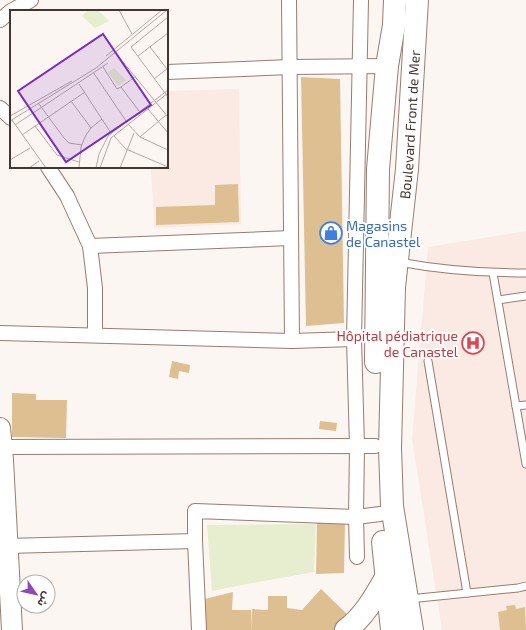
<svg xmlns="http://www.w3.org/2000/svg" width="526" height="630" font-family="'Exo 2','Noto Sans Arabic',sans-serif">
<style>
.built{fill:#faeae3}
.green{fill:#e6eecf}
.building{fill:#debf91}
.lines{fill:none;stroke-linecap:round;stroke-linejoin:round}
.lane-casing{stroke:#987c70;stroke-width:9}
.street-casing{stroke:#987c70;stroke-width:16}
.secondary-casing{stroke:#987c70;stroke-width:22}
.primary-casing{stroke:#987c70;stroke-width:24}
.lane{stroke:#fff;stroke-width:7}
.street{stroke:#fff;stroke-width:14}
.secondary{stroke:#fff;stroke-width:20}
.primary{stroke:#fff;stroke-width:22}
.labels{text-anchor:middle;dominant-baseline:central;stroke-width:4;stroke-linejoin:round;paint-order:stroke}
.street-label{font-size:14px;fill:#423631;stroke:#fff}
.shop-label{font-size:14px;fill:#366cbe;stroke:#fff;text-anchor:start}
.health-label{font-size:14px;fill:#be3a42;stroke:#fff;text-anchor:end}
.inset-road{fill:none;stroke:#b2a9a5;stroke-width:1}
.view{fill:#7b2cbf;fill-opacity:0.15;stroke:#7b2cbf;stroke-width:2}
.inset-edge{fill:none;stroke:#423631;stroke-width:2}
</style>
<rect width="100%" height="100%" fill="#fcf6f3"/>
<!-- built -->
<g class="built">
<path d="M239 89 241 224 154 228 151 167H167V91Z"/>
<path d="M526 231V630H442L412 439 428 247Z"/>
</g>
<!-- green -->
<path class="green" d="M316 524 314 572 252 583 212 591 207 525Z"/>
<!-- building -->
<g class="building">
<path d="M301 77 340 79 344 323 306 326Z"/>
<path d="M238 184 239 222 156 225V207L215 205V185Z"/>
<path d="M172 361 190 365 189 373 179 371 178 379 169 377Z"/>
<path d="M12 393 36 394V400H67L66 438 12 437Z"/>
<path d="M320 421 337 423 336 431 319 429Z"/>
<path d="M317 522 345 523 344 573 316 574Z"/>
<path d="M321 589 348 615 335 630H252V609L268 610V596H287V608L302 610Z"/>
<path d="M233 592 232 610H251L252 630H205V599Z"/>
<path d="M515 605 516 609 525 607 526 630H500L498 612 507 610 506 606Z"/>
</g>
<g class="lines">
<!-- lane casing -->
<g class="lane-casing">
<g id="lane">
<path d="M399 262C441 270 484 273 526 273"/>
<path d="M493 273 526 464"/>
<path d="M498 300 526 296"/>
<path d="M428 361 467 593"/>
<path d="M516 406 526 405"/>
<path d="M409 599 518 588 526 586"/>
</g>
</g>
<!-- street casing -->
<g class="street-casing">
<g id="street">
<path d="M289 0 292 341"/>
<path d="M0 20 11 11 31 0"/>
<path d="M167 72 290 67 387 66"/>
<path d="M0 108 11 118"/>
<path d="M48 167 67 196 90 246 95 288V335"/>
<path d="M90 246 291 238"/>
<path d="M0 333 292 341 354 339"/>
<path d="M1 447 375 446"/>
<path d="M195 541 199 630"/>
<path d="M7 546 195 541V511L356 517 380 514"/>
<path d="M357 557 356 517 357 446 354 339 361 0"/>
</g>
</g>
<!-- secondary casing -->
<g class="secondary-casing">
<path id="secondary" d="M0 428 3 460 12 630"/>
</g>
<!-- primary casing -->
<g class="primary-casing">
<g id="primary">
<path d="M376 362 378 169 387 66 394 25 395 0"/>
<path d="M383 542 392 630"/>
<path d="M346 630C365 616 376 595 387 576"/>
<path id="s1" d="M412 630 392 506 390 448 394 287 407 169 417 0"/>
</g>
</g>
<!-- lane -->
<use href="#lane" class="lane"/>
<!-- street -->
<use href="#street" class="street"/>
<!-- secondary -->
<use href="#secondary" class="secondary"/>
<!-- primary -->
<use href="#primary" class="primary"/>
</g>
<!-- icons -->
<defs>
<g id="shop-ring" transform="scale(1.15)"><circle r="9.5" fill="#fff" stroke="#3f7fe0" stroke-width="1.5"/><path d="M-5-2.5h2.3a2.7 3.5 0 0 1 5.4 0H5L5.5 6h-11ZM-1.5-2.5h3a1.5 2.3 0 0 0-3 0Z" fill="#3f7fe0"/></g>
<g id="hospital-ring" transform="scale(1.15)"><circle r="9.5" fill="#fff" stroke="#e0444e" stroke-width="1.5"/><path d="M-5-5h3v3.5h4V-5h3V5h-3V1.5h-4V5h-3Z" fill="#e0444e"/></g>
</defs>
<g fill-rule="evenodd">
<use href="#shop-ring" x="331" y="233"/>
<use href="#hospital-ring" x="473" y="343"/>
</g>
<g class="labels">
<!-- street labels -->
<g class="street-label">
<text stroke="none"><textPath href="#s1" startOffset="508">Boulevard Front de Mer</textPath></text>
</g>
<!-- shop labels -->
<g class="shop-label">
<text x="346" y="225">Magasins<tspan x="346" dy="16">de Canastel</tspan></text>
</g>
<!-- health labels -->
<g class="health-label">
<text x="458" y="335">Hôpital pédiatrique<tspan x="458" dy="16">de Canastel</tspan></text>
</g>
</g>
<!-- overview -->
<g transform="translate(10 10)">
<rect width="158" height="158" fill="#fcf6f3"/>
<path d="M78 0H88L99 11 85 18 72 6ZM104 58 116 70 108 76 98 62Z" fill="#e6eecf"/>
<path class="inset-road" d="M109 0 122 24M158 7 121 37 158 87M140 37 157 59M104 41 158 107M96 46 152 0M128 46 158 23M93 57 107 79 111 77 129 101M83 62 116 111M144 69 158 58M69 74 101 123M111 77 126 66M61 91 81 118M29 94 54 128 59 133 72 135M138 99 158 123M0 106 62 71M2 110 36 158M0 111 86 58 157 0M118 114 130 127 158 140M5 115 98 53M25 116 47 145 69 152M12 125 75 82M104 126 116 139 158 157M130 127 156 105M0 150 20 138M19 158 29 151M69 158 71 137 76 125 81 118 92 109M86 158 89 144 98 126 158 80M90 158 101 128 158 83M110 158 124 123"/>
<path class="view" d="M93 24 141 95 56 152 8 81Z"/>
<rect width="158" height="158" class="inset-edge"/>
</g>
<!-- north arrow -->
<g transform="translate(36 594) rotate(124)"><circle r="19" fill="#ffffff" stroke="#b3afad"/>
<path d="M0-3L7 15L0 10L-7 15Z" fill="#9346b7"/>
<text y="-6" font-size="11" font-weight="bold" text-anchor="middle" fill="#423631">ش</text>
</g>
</svg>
